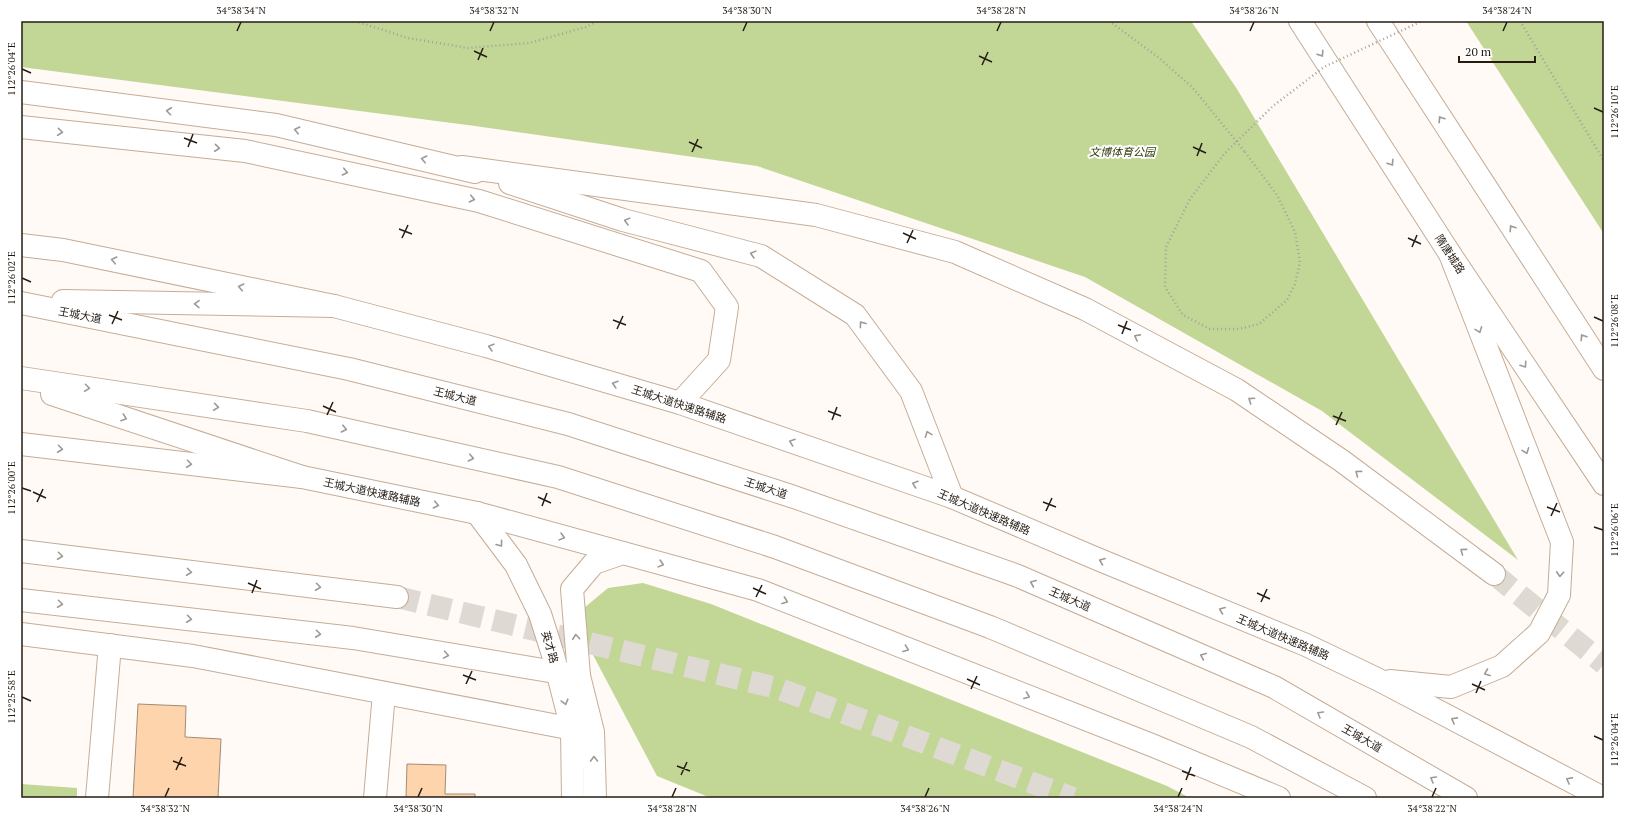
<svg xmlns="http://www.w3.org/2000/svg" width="1625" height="819" font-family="'PT Serif','Noto Sans SC',serif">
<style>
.green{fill:#c2d696}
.building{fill:#fdd4ab;stroke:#a28c76}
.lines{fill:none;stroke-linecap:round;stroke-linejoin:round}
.primary-tunnel{stroke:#ded9d3;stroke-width:22;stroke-dasharray:22 11;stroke-linecap:butt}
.minor-casing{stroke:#c5ac97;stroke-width:24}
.secondary-casing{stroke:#c5ac97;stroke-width:24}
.primary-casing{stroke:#c5ac97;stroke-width:24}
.trunk-casing{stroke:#c5ac97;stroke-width:24}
.path{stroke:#a7a09a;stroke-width:2.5;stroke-dasharray:1 3;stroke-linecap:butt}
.minor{stroke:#fff;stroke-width:22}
.secondary{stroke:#fff;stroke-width:22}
.primary{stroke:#fff;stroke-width:22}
.trunk{stroke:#fff;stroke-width:22}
.path-bridge{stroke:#a7a09a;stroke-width:2.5;stroke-dasharray:1 3;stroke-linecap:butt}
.oneway{stroke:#9d9995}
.ticks{fill:none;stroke:#251c14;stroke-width:1.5}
.labels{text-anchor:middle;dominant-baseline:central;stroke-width:4;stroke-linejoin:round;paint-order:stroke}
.park-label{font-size:11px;font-style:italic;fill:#313d0c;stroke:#fff}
.street-label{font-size:11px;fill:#251c14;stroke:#fff}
.neatline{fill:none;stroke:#251c14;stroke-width:1.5}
.ticks-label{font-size:10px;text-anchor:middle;fill:#251c14}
</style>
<rect width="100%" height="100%" fill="#fffaf5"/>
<!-- green -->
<g class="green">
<path d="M21 21H1191L1237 89 1518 560 1322 411 1085 277 757 166 475 126 21 67Z"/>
<path d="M1466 21H1604V234Z"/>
<path d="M643 583 711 604 1167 786 1190 798H711L657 776 583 636 584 608 608 588Z"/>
<path d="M21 784 77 788V798H21Z"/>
</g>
<!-- building -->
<g class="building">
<path d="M138 704 186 706 185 737 221 739 218 798H133Z"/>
<path d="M407 764 446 765 445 794H475V798H406Z"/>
</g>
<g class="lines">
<!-- primary-tunnel -->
<g class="primary-tunnel">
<path d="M1494 574 1604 664"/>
<path d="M397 597 777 688 1073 798"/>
</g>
<!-- minor casing -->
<g class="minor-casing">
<g id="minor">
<path d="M21 634 193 656 589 732"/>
<path d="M97 798 110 645"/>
<path d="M375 798 384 693"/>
</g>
</g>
<!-- secondary casing -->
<g class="secondary-casing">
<g id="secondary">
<path d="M1300 21 1450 254 1604 484"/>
<path d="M1378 21 1604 369"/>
<path d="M477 513 516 565 540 614 553 655 572 729 573 798"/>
<path d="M21 600 353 638 579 676"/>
<path d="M595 798 593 732 579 676 572 589 594 563 623 553"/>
</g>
</g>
<!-- primary casing -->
<g class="primary-casing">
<g id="primary">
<path d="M21 92 276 125 475 172"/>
<path d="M21 127 245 151 479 201 701 271 727 307 719 360 680 403"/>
<path d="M462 167 816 215 955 252 1085 309 1237 390 1342 461 1494 574"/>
<path d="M510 183 623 220 761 256 855 315 911 391 952 497"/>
<path d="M21 245 63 250 334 306 486 346 680 403 952 497 1095 558 1306 645 1379 680 1603 798"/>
<path d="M21 444 302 477 477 513 758 590 1154 746 1279 798"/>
<path d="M21 551 397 597"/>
<path d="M1390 681 1451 687 1502 666 1539 633 1559 595 1562 542 1450 254"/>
</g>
</g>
<!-- trunk casing -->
<g class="trunk-casing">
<g id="trunk">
<path d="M63 301 334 306"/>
<path d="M21 303 349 369 568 424 794 497 1018 576 1274 687 1466 798"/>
<path d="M21 378 307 421 558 477 775 547 990 627 1251 737 1365 798"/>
<path d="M52 394 302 477"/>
</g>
</g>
<!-- path -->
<g class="path">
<path d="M355 21 408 38 468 48 529 43 586 27 597 21"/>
<path d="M1109 21 1158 57 1193 88 1245 152"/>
<path d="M1520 21 1604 161"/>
</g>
<!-- minor -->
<use href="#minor" class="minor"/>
<!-- secondary -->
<use href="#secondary" class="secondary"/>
<!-- primary -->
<use href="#primary" class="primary"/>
<!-- trunk -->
<use href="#trunk" class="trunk"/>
<!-- path-bridge -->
<path class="path-bridge" d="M1245 152 1277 195 1295 232 1300 262 1295 284 1287 300 1259 324 1239 329H1210L1183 315 1165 287 1166 247 1190 199 1225 153 1273 106 1324 67 1422 21"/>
</g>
<!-- one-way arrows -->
<defs><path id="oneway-chevron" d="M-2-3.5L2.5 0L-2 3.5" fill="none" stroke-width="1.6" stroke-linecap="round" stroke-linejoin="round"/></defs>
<g class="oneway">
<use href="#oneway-chevron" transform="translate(1321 54) rotate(57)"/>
<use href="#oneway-chevron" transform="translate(169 111) rotate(-173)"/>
<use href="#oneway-chevron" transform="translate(1441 119) rotate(-123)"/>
<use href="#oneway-chevron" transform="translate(297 130) rotate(-167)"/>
<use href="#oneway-chevron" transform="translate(60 132) rotate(6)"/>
<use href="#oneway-chevron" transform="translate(217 148) rotate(6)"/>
<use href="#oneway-chevron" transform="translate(424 159) rotate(-167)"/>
<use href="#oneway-chevron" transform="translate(1391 163) rotate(57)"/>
<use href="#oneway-chevron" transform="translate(345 172) rotate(12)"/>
<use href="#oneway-chevron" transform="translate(472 199) rotate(12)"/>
<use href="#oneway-chevron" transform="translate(627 221) rotate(-165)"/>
<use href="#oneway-chevron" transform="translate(1512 228) rotate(-123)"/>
<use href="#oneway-chevron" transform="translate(753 254) rotate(-165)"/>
<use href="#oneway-chevron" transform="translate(114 260) rotate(-168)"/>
<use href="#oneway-chevron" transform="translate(241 287) rotate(-168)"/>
<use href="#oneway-chevron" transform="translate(197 304) rotate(-179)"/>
<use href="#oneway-chevron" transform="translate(862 324) rotate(-126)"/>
<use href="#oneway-chevron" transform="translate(1479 330) rotate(69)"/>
<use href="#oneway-chevron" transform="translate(1137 337) rotate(-152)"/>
<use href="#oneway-chevron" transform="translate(1583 337) rotate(-123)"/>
<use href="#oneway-chevron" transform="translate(491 347) rotate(-164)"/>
<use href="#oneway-chevron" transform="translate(1524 365) rotate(56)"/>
<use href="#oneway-chevron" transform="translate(615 384) rotate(-163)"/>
<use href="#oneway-chevron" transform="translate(87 388) rotate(8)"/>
<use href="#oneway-chevron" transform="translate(1251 400) rotate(-146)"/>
<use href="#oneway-chevron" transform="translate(216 407) rotate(8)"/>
<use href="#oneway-chevron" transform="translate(124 418) rotate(19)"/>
<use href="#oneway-chevron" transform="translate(344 429) rotate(13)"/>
<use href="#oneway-chevron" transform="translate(928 434) rotate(-111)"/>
<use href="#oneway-chevron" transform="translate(792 442) rotate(-161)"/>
<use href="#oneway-chevron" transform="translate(60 449) rotate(7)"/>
<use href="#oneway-chevron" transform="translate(1526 451) rotate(69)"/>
<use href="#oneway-chevron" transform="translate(471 458) rotate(13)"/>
<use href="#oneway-chevron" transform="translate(189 464) rotate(7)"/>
<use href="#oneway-chevron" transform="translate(1358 473) rotate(-143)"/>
<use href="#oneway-chevron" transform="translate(915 484) rotate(-161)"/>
<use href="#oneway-chevron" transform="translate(436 505) rotate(12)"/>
<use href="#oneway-chevron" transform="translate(562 537) rotate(15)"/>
<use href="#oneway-chevron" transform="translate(500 544) rotate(53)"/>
<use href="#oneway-chevron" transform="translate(1463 551) rotate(-143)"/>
<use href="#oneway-chevron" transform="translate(60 556) rotate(7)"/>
<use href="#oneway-chevron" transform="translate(1102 561) rotate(-158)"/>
<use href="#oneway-chevron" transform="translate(661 564) rotate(15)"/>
<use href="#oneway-chevron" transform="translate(189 572) rotate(7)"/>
<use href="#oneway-chevron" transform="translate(1560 574) rotate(93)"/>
<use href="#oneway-chevron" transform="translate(1033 583) rotate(-157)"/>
<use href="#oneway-chevron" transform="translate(318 587) rotate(7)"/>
<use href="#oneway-chevron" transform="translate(785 601) rotate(21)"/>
<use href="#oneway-chevron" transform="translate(60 604) rotate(7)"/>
<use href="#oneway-chevron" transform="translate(1222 610) rotate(-158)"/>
<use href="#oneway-chevron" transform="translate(189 619) rotate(7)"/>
<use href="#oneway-chevron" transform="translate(318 634) rotate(7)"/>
<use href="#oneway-chevron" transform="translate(576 637) rotate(-95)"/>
<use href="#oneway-chevron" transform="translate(906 649) rotate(21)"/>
<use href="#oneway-chevron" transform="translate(446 655) rotate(10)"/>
<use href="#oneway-chevron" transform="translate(1203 656) rotate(-157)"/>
<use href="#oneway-chevron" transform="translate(1487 673) rotate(158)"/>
<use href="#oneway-chevron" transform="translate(1027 696) rotate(21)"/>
<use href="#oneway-chevron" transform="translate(565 702) rotate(75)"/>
<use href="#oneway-chevron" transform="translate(1320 714) rotate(-150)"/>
<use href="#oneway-chevron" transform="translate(1454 720) rotate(-152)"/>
<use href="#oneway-chevron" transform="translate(594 759) rotate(-91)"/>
<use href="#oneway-chevron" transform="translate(1433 779) rotate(-150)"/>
<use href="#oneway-chevron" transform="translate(1569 780) rotate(-152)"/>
</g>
<!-- ticks -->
<path class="ticks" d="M237 31 241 22M490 31 494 22M743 31 747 22M997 31 1001 22M1250 31 1254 22M1503 31 1507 22M474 51 487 57M979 56 992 62M478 60 483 48M982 65 988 52M22 69 31 73M1594 108 1603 112M184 138 197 143M689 142 702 148M188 147 193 134M1193 147 1206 153M692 152 698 139M1197 156 1202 143M399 229 412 234M903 233 916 239M402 238 408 225M1408 238 1421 244M907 243 913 230M1412 247 1417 235M22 278 31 282M109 315 122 320M1594 317 1603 321M613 320 626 325M112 324 118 311M1118 325 1131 330M617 329 623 316M1122 334 1127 321M323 406 336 412M828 411 841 416M327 415 333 402M1333 416 1346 421M832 420 837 407M1336 425 1342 412M22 488 31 491M33 492 46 498M538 497 551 503M37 502 43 489M1043 502 1056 507M542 506 547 493M1547 507 1560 512M1046 511 1052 498M1551 516 1557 503M1594 527 1603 530M248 583 261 589M753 588 766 594M252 593 257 580M1257 593 1270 599M756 597 762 585M1261 602 1267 589M463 675 476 680M967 679 980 685M466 684 472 671M1472 684 1485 690M971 689 977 676M1476 693 1481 681M22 697 31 701M1594 736 1603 740M173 761 186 766M677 766 690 771M176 770 182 757M1182 771 1195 776M681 775 687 762M1186 780 1191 767M165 797 169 788M418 797 422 788M672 797 676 788M925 797 929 788M1178 797 1182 788M1432 797 1436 788"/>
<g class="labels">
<!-- park labels -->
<g class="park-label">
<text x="1122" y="152">文博体育公园</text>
</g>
<!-- street labels -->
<g class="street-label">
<text transform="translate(1450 254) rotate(57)">隋唐城路</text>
<text transform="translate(80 315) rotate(11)">王城大道</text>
<text transform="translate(455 396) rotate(14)">王城大道</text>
<text transform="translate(679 404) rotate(18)">王城大道快速路辅路</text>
<text transform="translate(766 488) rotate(18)">王城大道</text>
<text transform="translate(372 492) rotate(12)">王城大道快速路辅路</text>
<text transform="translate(984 512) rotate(23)">王城大道快速路辅路</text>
<text transform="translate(1070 599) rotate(23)">王城大道</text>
<text transform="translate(1283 637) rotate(23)">王城大道快速路辅路</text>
<text transform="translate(550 647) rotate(74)">英才路</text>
<text transform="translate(1362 738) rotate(30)">王城大道</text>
</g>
</g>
<!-- border -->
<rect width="1625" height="819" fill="none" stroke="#ffffff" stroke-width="44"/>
<!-- scale -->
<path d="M1459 56v6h76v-6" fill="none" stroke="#251c14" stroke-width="2"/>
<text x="1465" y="56" font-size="12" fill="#251c14" stroke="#ffffff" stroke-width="3" paint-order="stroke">20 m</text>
<rect x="22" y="22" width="1581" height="775" class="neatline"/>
<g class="ticks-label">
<text x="241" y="14">34°38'34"N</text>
<text x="494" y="14">34°38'32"N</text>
<text x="747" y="14">34°38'30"N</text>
<text x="1001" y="14">34°38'28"N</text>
<text x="1254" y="14">34°38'26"N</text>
<text x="1507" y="14">34°38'24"N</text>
<text transform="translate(11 69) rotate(-90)" y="4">112°26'04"E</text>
<text transform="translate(1614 112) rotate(-90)" y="4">112°26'10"E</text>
<text transform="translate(11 278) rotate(-90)" y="4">112°26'02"E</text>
<text transform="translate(1614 321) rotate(-90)" y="4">112°26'08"E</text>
<text transform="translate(11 488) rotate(-90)" y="4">112°26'00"E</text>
<text transform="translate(1614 530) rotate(-90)" y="4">112°26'06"E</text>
<text transform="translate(11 697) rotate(-90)" y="4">112°25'58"E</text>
<text transform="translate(1614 740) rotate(-90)" y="4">112°26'04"E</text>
<text x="165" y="812">34°38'32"N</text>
<text x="418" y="812">34°38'30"N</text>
<text x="672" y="812">34°38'28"N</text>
<text x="925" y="812">34°38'26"N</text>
<text x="1178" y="812">34°38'24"N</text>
<text x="1432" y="812">34°38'22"N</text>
</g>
</svg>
